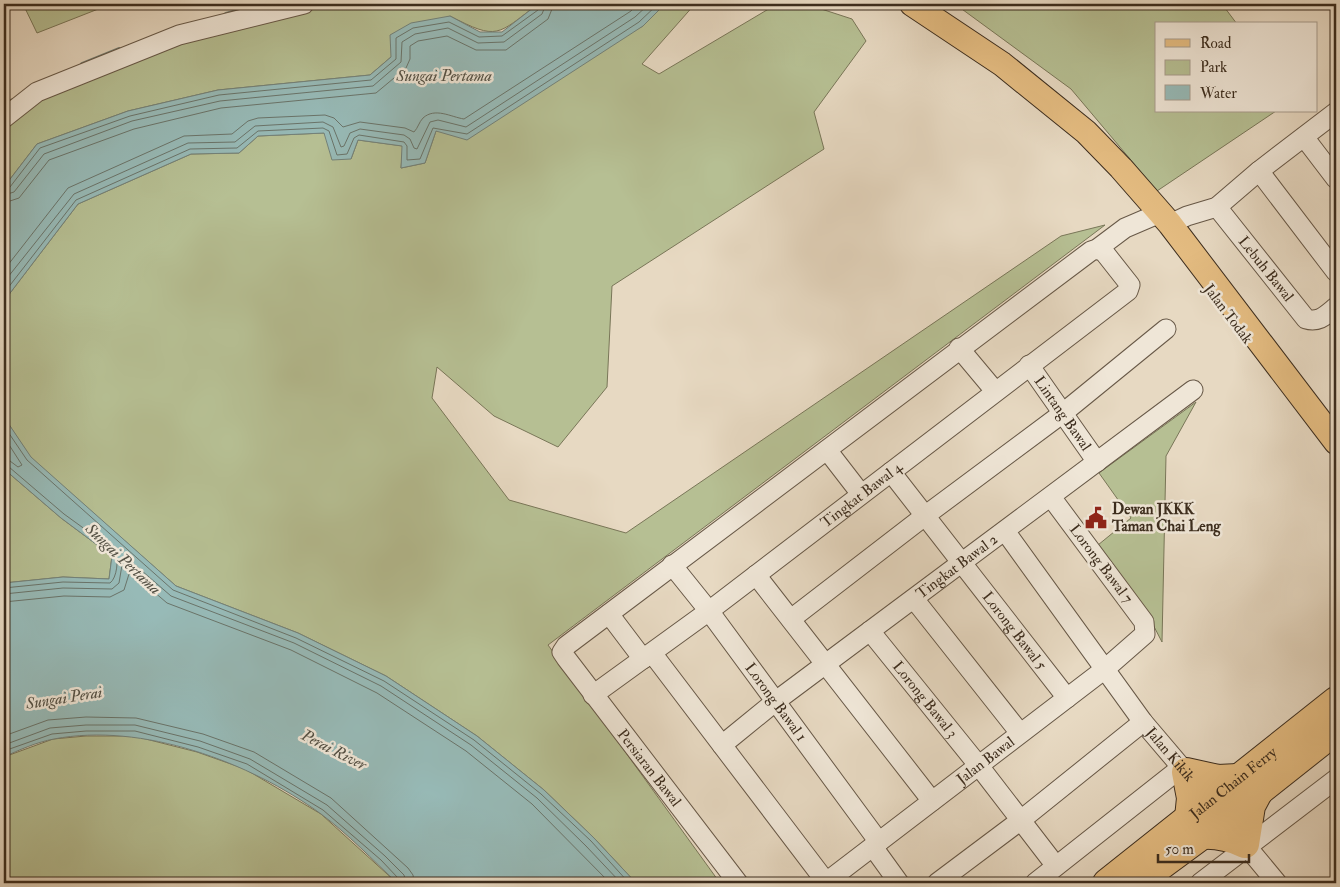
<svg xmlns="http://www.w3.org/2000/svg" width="1340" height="887" font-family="'IM FELL Double Pica',serif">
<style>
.green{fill:#b6bf93;stroke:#797658}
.water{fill:#97bab7;stroke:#73827a}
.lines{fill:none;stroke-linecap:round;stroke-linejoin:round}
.shore{stroke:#6a746a;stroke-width:1}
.stream{stroke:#73827a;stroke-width:4}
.minor-casing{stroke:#675847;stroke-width:21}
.major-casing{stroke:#3c2d1e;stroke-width:26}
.highway-casing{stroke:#3c2d1e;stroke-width:30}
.minor{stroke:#efe6d7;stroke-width:19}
.major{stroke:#e4bc81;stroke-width:24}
.highway{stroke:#e4bc81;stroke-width:28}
.labels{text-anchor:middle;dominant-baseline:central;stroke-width:5;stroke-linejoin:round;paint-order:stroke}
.street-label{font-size:15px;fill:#3c2d1e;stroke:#efe6d7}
.poi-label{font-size:15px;font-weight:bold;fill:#3c2d1e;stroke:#efe6d7;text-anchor:start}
.water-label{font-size:16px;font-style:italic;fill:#535044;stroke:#efe6d7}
</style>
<rect width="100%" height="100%" fill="#e7d9c2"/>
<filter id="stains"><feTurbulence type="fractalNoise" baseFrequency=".004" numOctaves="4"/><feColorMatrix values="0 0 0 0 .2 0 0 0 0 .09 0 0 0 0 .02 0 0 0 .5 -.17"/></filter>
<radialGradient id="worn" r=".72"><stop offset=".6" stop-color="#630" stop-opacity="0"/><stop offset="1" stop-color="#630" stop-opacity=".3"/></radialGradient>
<!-- green -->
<g class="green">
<path d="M23 4H111L37 33Z"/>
<path d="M294 4H538C497 35 498 41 450 16L391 57 370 75 218 90 128 111 37 144 4 187V112L11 104Z"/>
<path d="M665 4H695L642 64 659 74 777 4H806L852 19 866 41 814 112 824 149 612 286 607 387 558 447 494 416 437 367 432 398 509 500 626 533 1061 236 1105 225 548 645 720 883H636L594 838 544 790 477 736 386 676 298 633 176 586 30 457 4 417V301L78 204 191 154 239 153 258 136 324 133 351 159 358 140 403 146 401 168 425 163 436 131 643 26Z"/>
<path d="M955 4H1222L1237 24H1156V111H1276L1157 191 1071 89Z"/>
<path d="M1196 402 1166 456 1162 642 1148 615 1098 545 1131 518 1099 473Z"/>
<path d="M4 469 61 518 112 556 109 579 63 577 4 583Z"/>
<path d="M86 736H134L197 752 245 769 321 814 397 883H4V757L53 739Z"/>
</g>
<!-- water -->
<g class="water">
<path d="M538 4H665L643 26 467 140 436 131 425 163 401 168 402 146 358 140 351 159 332 160 324 133 258 136 239 153 191 154 78 204 4 301V187L37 144 128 111 218 90 370 75 391 57 390 35 411 23 450 16 480 32H502Z"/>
<path d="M4 417 31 457 176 586 298 633 386 676 477 736 544 790 594 838 636 883H397C373 860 348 834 321 814 250 762 142 722 54 739 37 742 19 750 4 757V583L63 577 109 579 112 556 61 518 4 469Z"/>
</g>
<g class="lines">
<!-- shore -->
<g class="shore">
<path d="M4 189 10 187 40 148 130 116 219 95 371 80 396 59V38L413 28 449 22 479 37 502 36 538 10 540 4"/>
<path d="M4 195 14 192 44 154 132 121 220 101 373 86 401 62 402 42 415 34 448 28 478 43 504 42 542 14 546 4"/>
<path d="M4 203 19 198 49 160 134 129 221 108 376 93 406 68 410 59V46L418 41 447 36 476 50H506L548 19 554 4"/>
<path d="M4 270 68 188 184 136 232 134 248 121 258 118 325 115 334 118 343 127 360 122 405 128 414 132C418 128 419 122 423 118 435 107 451 117 464 119L631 11 638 4"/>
<path d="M4 282 74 194 188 143 235 142 255 126 323 122 333 127 341 147 344 146 350 133 360 129 404 135 410 139 414 148 417 149 430 122 438 120 466 127 635 17 649 4"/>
<path d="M4 293 76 200 190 149 237 148 258 131 323 128 329 131 337 155 347 154 354 138 359 135 404 142 407 146V160L420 159 433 128 467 134 639 22 658 4"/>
<path d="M4 426 27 460 173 590 296 638 384 681 474 740 541 794 591 841 629 883"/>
<path d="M4 437 22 465 18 467 10 461 4 460"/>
<path d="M4 466 9 467 64 514 115 551C119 559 117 578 110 583L63 582 4 588"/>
<path d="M4 594 63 588 112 589 119 583 123 559 127 558 171 596 294 643 381 686 471 745 537 798 586 846 621 883"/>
<path d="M4 602 64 596 110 597 124 590 129 574 132 573 167 603 291 650 377 693 466 751 532 804 610 883"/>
<path d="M4 736 48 720 86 717 136 718 203 734 254 752 331 798 408 868 413 875 414 883"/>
<path d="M4 745 50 728 86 725H135L200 741 250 759 327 805 385 856 404 875 406 883"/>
<path d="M4 751 52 734 86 731H135L198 747 247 764 323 810 381 860 398 878 400 883"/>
</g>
<!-- stream -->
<g class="stream">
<path d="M226 14 262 4"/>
<path d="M82 64 119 49"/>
<path d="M4 105 13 100"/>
</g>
<!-- minor casing -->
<g class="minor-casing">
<g id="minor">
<path d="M4 118 37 92 179 35 304 4"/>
<path d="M1304 137 1336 179"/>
<path d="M1259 171 1336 272"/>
<path id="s1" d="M1217 207 1306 319C1319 323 1326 315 1336 307"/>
<path d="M1170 224 1187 216 1217 207 1259 171 1336 112"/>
<path d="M959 348 995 391"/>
<path id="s2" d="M1029 365 1097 462"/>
<path d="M827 450 861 494"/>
<path id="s3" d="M891 472 1067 698"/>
<path id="s4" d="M1005 531 1143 722 1194 782"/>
<path id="s5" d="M672 565 709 611 879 842"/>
<path d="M756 575 932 801"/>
<path d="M914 599 1020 733"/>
<path d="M609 614 643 659"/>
<path d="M791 619 926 515 1063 413 1166 329"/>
<path id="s6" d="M870 631 979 766 1056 866"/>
<path d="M652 653 826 882"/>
<path id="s7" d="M593 695 709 611 1128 291 1130 285 1104 252 1097 249"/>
<path id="s8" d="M722 745 776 701 1193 390"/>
<path d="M1238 836 1277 883"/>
<path d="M873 847 899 883"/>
<path d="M738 883 566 658 562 652 566 646 1091 251 1097 249 1125 228 1153 216"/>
<path id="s9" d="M825 883 1105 669 1145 634 1144 622 1051 497"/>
<path d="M937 883 1021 820 1143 722"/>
<path d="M1035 883 1182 767"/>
<path d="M1200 883 1336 779"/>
</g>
</g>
<!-- major casing -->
<g class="major-casing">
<path id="major" d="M912 4 1002 64 1086 132 1121 168 1170 224 1336 442"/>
</g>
<!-- highway casing -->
<g class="highway-casing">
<g id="highway">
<path d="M1189 818 1191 798 1186 772 1218 779 1238 778"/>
<path d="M1202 835C1218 834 1230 837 1245 844L1251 806 1259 791"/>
<path id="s10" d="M1107 883 1336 701"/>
<path d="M1137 883 1224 819 1336 730"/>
</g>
</g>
<!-- minor -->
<use href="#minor" class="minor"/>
<!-- major -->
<use href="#major" class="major"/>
<!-- highway -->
<use href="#highway" class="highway"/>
</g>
<!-- icons -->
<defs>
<g id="civic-bare" transform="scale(1.725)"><path d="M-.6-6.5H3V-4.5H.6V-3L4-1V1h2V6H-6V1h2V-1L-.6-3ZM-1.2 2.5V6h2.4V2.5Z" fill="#8f2418" stroke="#efe6d7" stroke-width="2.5" paint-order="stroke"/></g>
</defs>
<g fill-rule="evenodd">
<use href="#civic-bare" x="1096" y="518"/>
</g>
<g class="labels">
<!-- street labels -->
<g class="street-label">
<text stroke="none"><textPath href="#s1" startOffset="79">Lebuh Bawal</textPath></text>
<text transform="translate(1228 314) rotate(53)">Jalan Todak</text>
<text stroke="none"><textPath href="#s2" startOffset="59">Lintang Bawal</textPath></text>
<text stroke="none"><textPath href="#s7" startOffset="335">Tingkat Bawal 4</textPath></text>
<text transform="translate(1101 564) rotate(53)">Lorong Bawal 7</text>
<text stroke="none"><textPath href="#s8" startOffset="295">Tingkat Bawal 2</textPath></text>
<text stroke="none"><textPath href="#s3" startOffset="201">Lorong Bawal 5</textPath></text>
<text stroke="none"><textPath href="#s6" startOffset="88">Lorong Bawal 3</textPath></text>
<text stroke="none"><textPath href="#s5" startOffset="172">Lorong Bawal 1</textPath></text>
<text stroke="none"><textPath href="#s4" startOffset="278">Jalan Kikik</textPath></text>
<text stroke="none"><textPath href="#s9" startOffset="202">Jalan Bawal</textPath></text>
<text transform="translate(649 768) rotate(52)">Persiaran Bawal</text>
<text stroke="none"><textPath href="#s10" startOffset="161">Jalan Chain Ferry</textPath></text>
</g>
<!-- poi labels -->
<g class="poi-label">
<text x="1112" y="509">Dewan JKKK<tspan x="1112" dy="17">Taman Chai Leng</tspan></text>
</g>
<!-- water labels -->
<g class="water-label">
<text x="444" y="76">Sungai Pertama</text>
<text transform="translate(123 559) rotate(43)">Sungai Pertama</text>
<text transform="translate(64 698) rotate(-9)">Sungai Perai</text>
<text transform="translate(334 750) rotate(27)">Perai River</text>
</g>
</g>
<!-- margin -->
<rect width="1340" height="887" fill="none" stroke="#e7d9c2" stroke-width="20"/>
<rect x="5" y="5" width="1330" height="877" fill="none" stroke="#3c2d1e" stroke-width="2.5"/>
<rect x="10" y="10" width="1320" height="867" fill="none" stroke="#3c2d1e"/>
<!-- legend -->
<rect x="1155" y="22" width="162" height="90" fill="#efe6d7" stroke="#a79c8d"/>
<rect x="1165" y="39" width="25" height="8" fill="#e4bc81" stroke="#a79c8d"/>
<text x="1200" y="48" font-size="15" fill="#3c2d1e">Road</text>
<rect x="1165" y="60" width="25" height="15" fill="#b6bf93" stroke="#a79c8d"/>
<text x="1200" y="72" font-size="15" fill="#3c2d1e">Park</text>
<rect x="1165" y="85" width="25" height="15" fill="#97bab7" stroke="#a79c8d"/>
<text x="1200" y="98" font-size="15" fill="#3c2d1e">Water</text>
<!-- scale -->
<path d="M1158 854v8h91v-8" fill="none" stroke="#3c2d1e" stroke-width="2.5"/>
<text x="1165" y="854" font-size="15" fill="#3c2d1e" stroke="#efe6d7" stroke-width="4" paint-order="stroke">50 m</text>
<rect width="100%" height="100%" filter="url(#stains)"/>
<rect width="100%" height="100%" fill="url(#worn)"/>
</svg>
